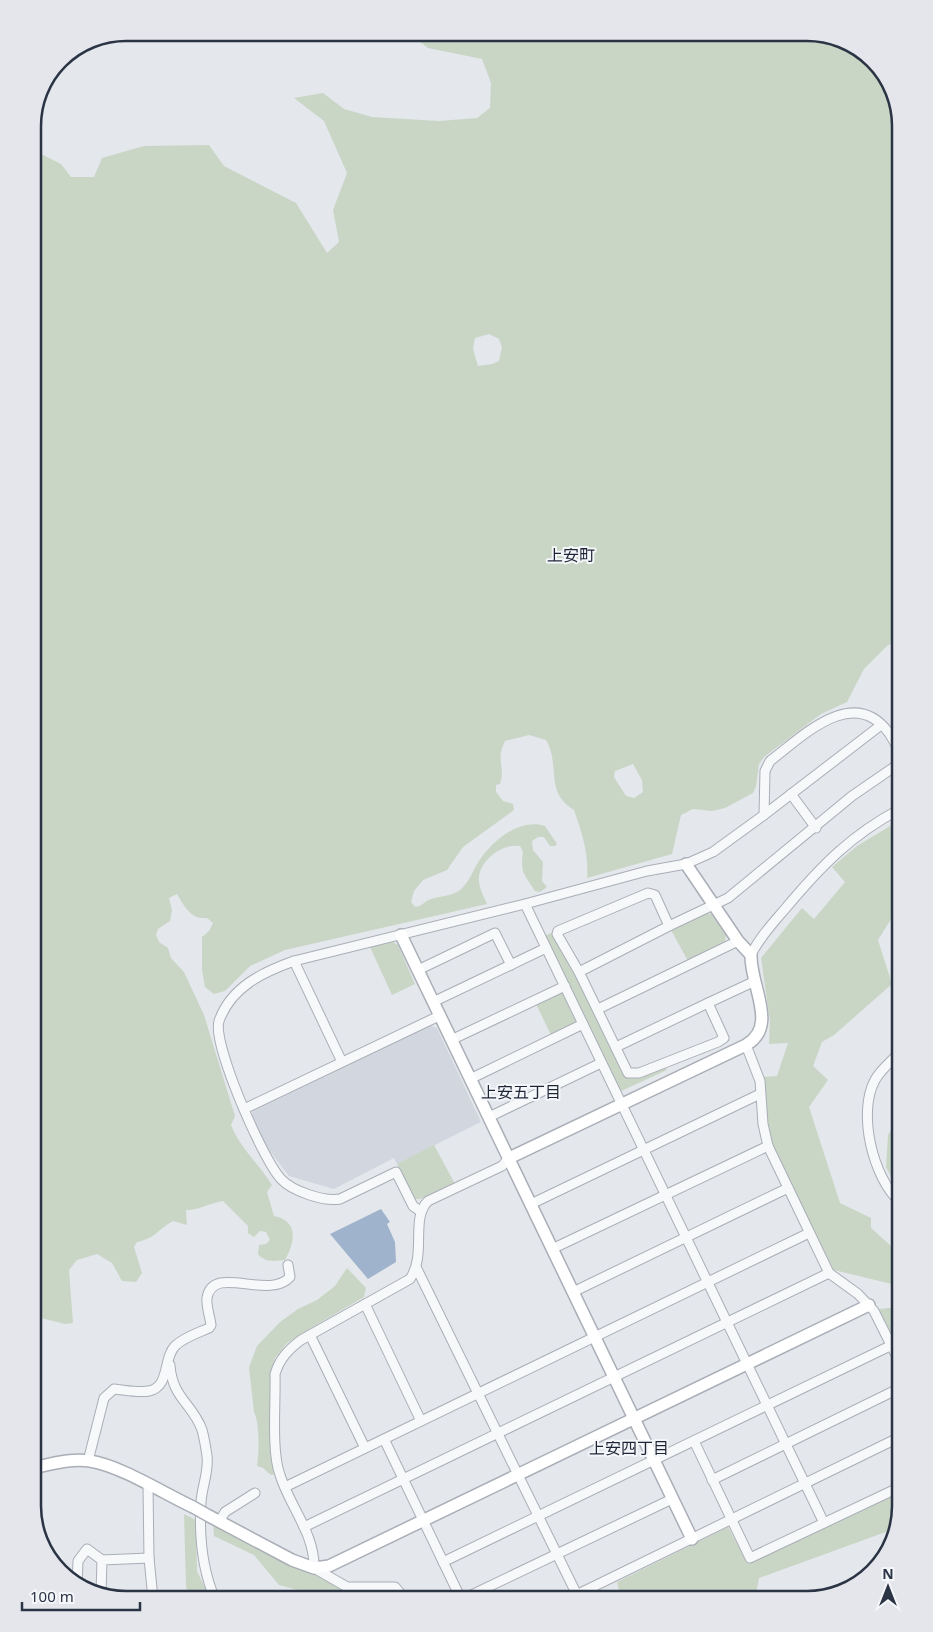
<svg xmlns="http://www.w3.org/2000/svg" width="933" height="1632" font-family="'Noto Sans','Noto Sans JP',sans-serif">
<style>
.built{fill:#d2d6de}
.green{fill:#c9d6c5;fill-rule:evenodd}
.water{fill:#9fb4cc}
.lines{fill:none;stroke-linecap:round;stroke-linejoin:round}
.street-casing{stroke:#a9aeb7;stroke-width:11}
.secondary-casing{stroke:#a9aeb7;stroke-width:14}
.street{stroke:#f7f8fa;stroke-width:9}
.secondary{stroke:#fff;stroke-width:11}
.secondary-bridge-casing{stroke:#a9aeb7;stroke-width:14;stroke-linecap:butt}
.secondary-bridge{stroke:#fff;stroke-width:11}
.labels{text-anchor:middle;dominant-baseline:central;stroke-width:4;stroke-linejoin:round;paint-order:stroke}
.neighbourhood-label{font-size:16px;fill:#1d2536;stroke:#f4f6f9}
.rim{fill:none;stroke:#2b3445;stroke-width:2.5}
</style>
<rect width="100%" height="100%" fill="#e4e7ec"/>
<!-- built -->
<path class="built" d="M429 1025 437 1028 481 1122 397 1164 394 1158 334 1189 289 1176 266 1146 252 1115 253 1110Z"/>
<!-- green -->
<g class="green">
<path d="M426 33H813L859 48 891 85 900 126V641L888 645 864 669 847 702 821 714 764 757 759 764 756 786 753 793 725 808 712 811 693 809 681 815 672 854 587 878C589 854 582 833 574 810 544 792 561 766 546 740L529 735 505 741C495 761 506 766 500 784L496 785V792L503 801 513 804 514 810 463 847 447 870 423 880 414 891 411 902 415 907C422 907 424 901 431 899 440 896 452 896 460 890 469 883 473 870 479 861 493 840 520 818 545 826L557 844 555 846H550L544 837H538L532 841 533 850 543 862 542 881 547 887 540 892 535 891C524 874 520 873 523 852L520 846C503 843 481 859 479 877 478 886 483 895 487 904L285 950 250 966 225 991 214 994 205 987 202 970V937L209 931 213 923 207 918C191 920 184 906 177 894L169 898 172 910 170 921 158 929 156 935 159 942 168 948 171 958 184 972 204 1015 235 1116 231 1125C240 1148 259 1164 272 1185L267 1192 274 1216C299 1221 295 1242 285 1260 275 1261 265 1263 258 1254L259 1245 266 1244 270 1240 266 1232 260 1231 254 1237 248 1233V1226L223 1201C210 1203 199 1210 186 1210L187 1225 173 1221C157 1230 156 1238 137 1242L134 1247 142 1273 136 1282 122 1281 112 1263 97 1254 77 1260 69 1270 73 1323 65 1324 33 1316V150L61 164 71 177H94L102 158 144 146 209 145 224 166 296 203 327 253 339 242 333 210 347 173 324 121 294 98 323 93 344 109 372 117 439 121 477 118 490 108 491 83 482 59 428 48 419 41ZM489 334 499 339 502 347 499 361 492 364 478 366 473 349 475 338ZM633 764 642 780 643 792 634 798 626 796 614 777 615 771Z"/>
<path d="M900 820V862L892 870 900 878V913L891 919 878 940 892 984 834 1035 822 1042 813 1066 828 1080 809 1107 840 1203 871 1218V1228L900 1254V1286L834 1270 771 1144 762 1077 777 1076 788 1043 769 1044 770 1020 761 958 802 908 814 919 845 882 832 867 857 846Z"/>
<path d="M704 913 711 914 726 935 725 942 688 961 671 930Z"/>
<path d="M554 932 626 1074 664 1065 667 1070 619 1092 544 936Z"/>
<path d="M393 942 398 945 415 984 392 995 370 947Z"/>
<path d="M559 993 564 994 576 1020 575 1023 551 1035 536 1004Z"/>
<path d="M900 1116V1193L886 1167 888 1135Z"/>
<path d="M434 1145 455 1184 420 1199H415L397 1164Z"/>
<path d="M347 1268 366 1288 364 1297 299 1335 286 1344 275 1358 270 1374 276 1474 271 1475 263 1468 257 1466C259 1453 260 1424 254 1412L249 1367 257 1346 280 1322 298 1309 317 1300 335 1286Z"/>
<path d="M900 1307V1358L879 1309Z"/>
<path d="M900 1489V1506L894 1529 759 1578 755 1599H621L617 1582 728 1527 748 1564Z"/>
<path d="M184 1514 196 1520 197 1571 210 1599H190L186 1587Z"/>
<path d="M213 1519 323 1575 347 1591 394 1589 403 1599H314L298 1590 279 1585 254 1555 214 1536Z"/>
</g>
<!-- water -->
<path class="water" d="M381 1209 390 1222 387 1224 395 1242 396 1262 368 1279 330 1234Z"/>
<g class="lines">
<!-- street casing -->
<g class="street-casing">
<g id="street">
<path d="M791 794 816 828"/>
<path d="M764 815 881 725"/>
<path d="M525 904 824 1523"/>
<path d="M751 955C759 938 773 923 785 909 821 866 851 835 900 809"/>
<path d="M294 961 342 1062"/>
<path d="M418 970 495 933 511 965"/>
<path d="M579 972 669 926"/>
<path d="M753 982 708 1003 724 1038 718 1042 639 1073H628L579 972 557 934 558 931 648 893 655 895 669 926 728 898 852 796 900 763"/>
<path d="M433 1002 546 948"/>
<path d="M598 1009 738 941"/>
<path d="M451 1040 565 986"/>
<path d="M746 1045 760 1081 763 1124 768 1146 829 1273 858 1294 874 1311 900 1363"/>
<path d="M616 1047 708 1003"/>
<path d="M470 1079 583 1024"/>
<path d="M244 1109 439 1016"/>
<path d="M489 1117 601 1063"/>
<path d="M900 1202C873 1178 857 1113 875 1080 881 1069 892 1061 900 1052"/>
<path d="M531 1204 760 1094"/>
<path d="M420 1211 413 1206 396 1172 340 1199C324 1202 292 1191 281 1179 263 1160 212 1044 219 1021 231 987 263 972 294 961L525 904 647 871 686 864 713 852 764 815 765 771 770 761C802 737 853 684 889 733 893 739 897 747 900 753"/>
<path d="M552 1249 768 1146"/>
<path d="M417 1269 579 1599"/>
<path d="M573 1292 788 1188"/>
<path d="M365 1304 421 1421"/>
<path d="M310 1335 365 1448"/>
<path d="M168 1364 170 1365C172 1398 193 1404 202 1430 204 1437 206 1449 207 1456 209 1472 202 1486 201 1502 199 1535 202 1569 215 1599"/>
<path d="M384 1439 461 1599"/>
<path d="M694 1441 750 1558 900 1487"/>
<path d="M88 1461 104 1398 114 1389C125 1390 138 1393 149 1391 170 1387 163 1358 175 1346 184 1337 198 1333 209 1328L211 1325C210 1317 206 1306 207 1298 213 1263 268 1301 290 1277L288 1265"/>
<path d="M712 1480 900 1388"/>
<path d="M148 1486 149 1558 153 1599"/>
<path d="M285 1487 809 1233"/>
<path d="M219 1522 225 1512 255 1493"/>
<path d="M304 1527 829 1273"/>
<path d="M443 1562 892 1345"/>
<path d="M77 1585 78 1561 87 1549 102 1560"/>
<path d="M101 1593 102 1560 149 1558"/>
<path d="M405 1599 395 1587H347L314 1568C315 1534 290 1507 280 1475 271 1450 276 1402 275 1374 280 1358 288 1350 301 1340L410 1279C427 1254 410 1219 428 1201L502 1166 509 1158"/>
<path d="M463 1599 672 1499"/>
<path d="M568 1599 900 1437"/>
</g>
</g>
<!-- secondary casing -->
<g class="secondary-casing">
<g id="secondary">
<path d="M401 935 692 1539"/>
<path d="M509 1158 746 1045C779 1026 750 986 751 955L738 941 686 864"/>
<path d="M33 1468C51 1464 71 1458 90 1461 121 1466 163 1493 193 1507"/>
<path d="M209 1516 292 1560 314 1568 329 1566 869 1305"/>
</g>
</g>
<!-- street -->
<use href="#street" class="street"/>
<!-- secondary -->
<use href="#secondary" class="secondary"/>
<!-- secondary-bridge casing -->
<g class="secondary-bridge-casing">
<path id="secondary-bridge" d="M193 1507 209 1516"/>
</g>
<!-- secondary-bridge -->
<use href="#secondary-bridge" class="secondary-bridge"/>
</g>
<g class="labels">
<!-- neighbourhood labels -->
<g class="neighbourhood-label">
<text x="571" y="555">上安町</text>
<text x="521" y="1092">上安五丁目</text>
<text x="629" y="1448">上安四丁目</text>
</g>
</g>
<!-- crop -->
<path d="M0 0H933V1632H0ZM126 41H807A85 85 0 0 1 892 126V1506A85 85 0 0 1 807 1591H126A85 85 0 0 1 41 1506V126A85 85 0 0 1 126 41Z" fill="#e4e6eb" fill-rule="evenodd"/>
<path class="rim" d="M126 41H807A85 85 0 0 1 892 126V1506A85 85 0 0 1 807 1591H126A85 85 0 0 1 41 1506V126A85 85 0 0 1 126 41Z"/>
<!-- north arrow -->
<g transform="translate(888 1587)" stroke="#f4f6f9" stroke-width="4" paint-order="stroke">
<path d="M0-4L9 19L0 12L-9 19Z" fill="#2b3445"/>
<text y="-8" font-size="14" font-weight="bold" text-anchor="middle" fill="#2b3445">N</text>
</g>
<!-- scale -->
<path d="M22 1602v8h118v-8" fill="none" stroke="#2b3445" stroke-width="2.5"/>
<text x="30" y="1602" font-size="15" fill="#2b3445" stroke="#f4f6f9" stroke-width="4" paint-order="stroke">100 m</text>
</svg>
